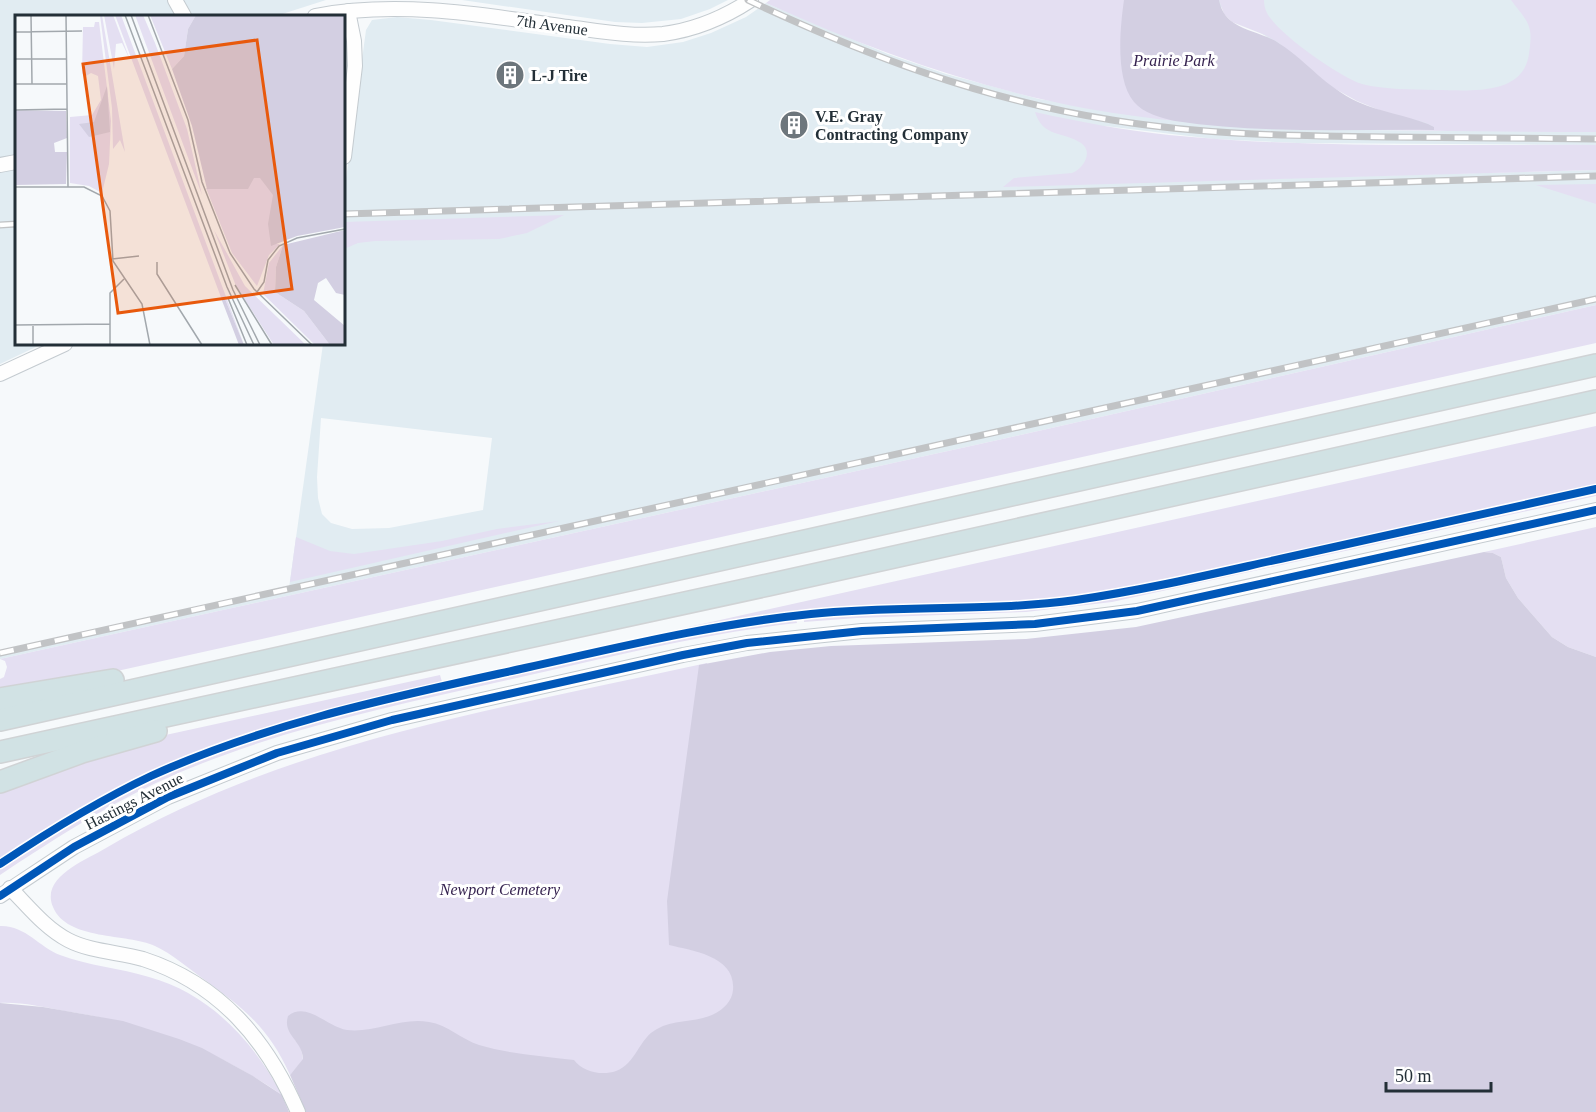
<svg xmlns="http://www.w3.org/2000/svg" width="1596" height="1112" font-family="Georgia,serif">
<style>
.built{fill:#e1ecf2;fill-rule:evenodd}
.green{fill:#e4dff2}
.forest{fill:#d3cfe2}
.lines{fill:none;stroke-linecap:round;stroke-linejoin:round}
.minor-casing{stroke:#c4cbd0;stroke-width:16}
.highway-casing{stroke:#d0d3d5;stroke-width:24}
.minor{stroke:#fefefe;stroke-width:14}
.highway{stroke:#d1e2e4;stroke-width:21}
.rail-casing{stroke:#c1c3c5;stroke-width:7}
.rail{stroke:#fff;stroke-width:4.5;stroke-dasharray:14;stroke-linecap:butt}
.cycleway-casing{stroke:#fff;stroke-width:11}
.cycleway{stroke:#0057b8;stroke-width:8}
.labels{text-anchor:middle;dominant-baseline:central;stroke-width:6;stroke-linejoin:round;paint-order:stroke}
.street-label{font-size:16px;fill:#232f37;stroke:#fff}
.park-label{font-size:16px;font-style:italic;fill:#35224f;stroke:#fff}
.poi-label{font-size:16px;font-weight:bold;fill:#232f37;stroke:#fff;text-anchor:start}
.inset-road{fill:none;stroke:#a2a8ad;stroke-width:1.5}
.view{fill:#e8590c;fill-opacity:0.15;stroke:#e8590c;stroke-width:3}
.inset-edge{fill:none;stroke:#232f37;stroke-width:3}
</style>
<rect width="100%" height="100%" fill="#f6f9fb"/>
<!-- built -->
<g class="built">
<path d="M0 0H326L276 16H16V344H39L40 345 0 364Z"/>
<path d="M462 0H728L710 9 681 19 642 23 615 22Z"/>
<path d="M1210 0H1536L1523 131 1596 132V145L1297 143 1214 139 1105 126 1098 183 1596 170V305L998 440 0 659V653L289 588 323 344H344V194L366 30 372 20 397 17 431 20 610 44 647 47 683 42 711 33 746 17 766 3 888 54 946 74 1039 99 1214 125 1290 129 1447 131 1392 118ZM321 418 492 438 483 510 389 528 352 529 331 523 322 514 318 498 317 477Z"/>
</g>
<!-- green -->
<g class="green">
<path d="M770 0H1210L1209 10 1360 106 1434 127 1426 123 1384 112 1357 101 1330 86 1279 43 1265 35 1232 22 1224 14 1219 0H1264C1264 5 1265 9 1267 13 1278 34 1340 77 1362 84 1385 90 1412 89 1436 90 1467 90 1523 97 1529 54 1530 45 1532 35 1529 27 1526 17 1517 9 1511 0H1596V132C1523 132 1451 131 1378 130 1281 129 1185 126 1089 109 976 88 870 50 766 3Z"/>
<path d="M1035 112C1079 122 1124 130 1169 135 1311 149 1454 144 1596 145V170L1003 187 1014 178 1072 173C1083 169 1094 152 1081 143 1063 131 1043 138 1035 112Z"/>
<path d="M1596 184V204L1536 185Z"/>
<path d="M564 215 527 233 499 239 375 241 358 243 344 249V222Z"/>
<path d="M1596 305V343L72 681 0 693V679L4 677 7 667 5 661 0 659 998 440Z"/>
<path d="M1596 426V486L1165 581 1099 593 1013 603 827 609 772 616 666 632Z"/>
<path d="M1596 492V496L1112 602 1026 612 857 618 804 622V618L811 617 1026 609 1111 598Z"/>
<path d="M559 521 290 582 296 537 330 551 354 554 442 541 497 529Z"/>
<path d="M1596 527V657L1568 647 1552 637 1518 598 1506 578 1501 557 1493 553 1484 552Z"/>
<path d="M796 619 797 623C707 633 618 655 530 675 403 704 275 728 156 783 101 809 51 841 0 875V869C93 803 196 756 305 723 367 705 431 693 494 678 594 655 694 632 796 619Z"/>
<path d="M707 663 764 934 743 1096 295 1040 301 1047 303 1060 290 1075C268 1026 243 1008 202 978 187 967 172 954 155 946 127 933 67 941 53 907 40 877 86 860 106 848 291 740 500 709 707 663Z"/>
<path d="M440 675 442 682C333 707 226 735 125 784 82 806 40 833 0 860V789L161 736Z"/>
<path d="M0 926C25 925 39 947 60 955 89 966 120 968 149 977 209 993 254 1042 282 1095 211 1047 148 1024 64 1011 43 1007 21 1002 0 1003Z"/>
</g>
<!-- forest -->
<g class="forest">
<path d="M1124 0H1219C1221 10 1225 17 1234 23 1247 32 1266 34 1280 44 1309 63 1324 86 1358 102 1381 112 1405 115 1428 124L1434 127V130C1348 129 1259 134 1175 121 1161 118 1143 113 1134 102 1115 79 1120 28 1124 0Z"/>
<path d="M1484 552 1493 553 1501 557 1506 578 1518 598 1552 637 1568 647 1596 657V1112H306L290 1075 303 1059C303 1041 282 1035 288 1016 307 1001 327 1027 347 1030 375 1033 401 1017 429 1022 448 1025 461 1039 479 1045 509 1054 543 1056 574 1060 583 1072 602 1076 616 1071 636 1064 639 1038 657 1029 674 1019 696 1023 714 1014 724 1009 732 1001 733 990 736 956 693 951 669 945L667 901 699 665 770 652 831 646 1026 639 1136 627Z"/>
<path d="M0 1003 43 1007 123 1021 179 1039 202 1048 253 1076 282 1095 289 1112H0Z"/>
</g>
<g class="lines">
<!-- minor casing -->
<g class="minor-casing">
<g id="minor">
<path d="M175 0 184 16"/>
<path d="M315 16C398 0 485 15 568 27 599 31 631 37 663 34 694 30 725 17 751 0"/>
<path d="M344 157 355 66 354 41 348 11"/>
<path d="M0 165 16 162"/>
<path d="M0 374 65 344"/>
<path d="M10 888C28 906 45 928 68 940 91 952 119 952 143 959 220 984 267 1040 298 1112"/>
<path d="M0 896 74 847 168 797 277 753 392 720 683 655 747 643 862 631 1035 624 1137 611 1596 510"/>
</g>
</g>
<!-- highway casing -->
<g class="highway-casing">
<g id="highway">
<path d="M0 699 113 680"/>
<path d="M0 720 1596 365"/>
<path d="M0 752 768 585 1596 401"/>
<path d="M0 782 82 752 156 731"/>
</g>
</g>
<!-- minor -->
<use href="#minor" class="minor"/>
<!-- highway -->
<use href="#highway" class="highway"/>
<!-- rail casing -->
<g class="rail-casing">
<g id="rail">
<path d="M748 0C865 55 983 100 1112 120 1203 135 1295 136 1388 137 1457 138 1527 138 1596 139"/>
<path d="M344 214 1596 176"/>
<path d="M0 225 16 224"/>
<path d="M0 653 1596 299"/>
</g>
</g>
<!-- rail -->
<use href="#rail" class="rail"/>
<!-- cycleway casing -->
<g class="cycleway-casing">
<g id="cycleway">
<path d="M0 864C48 832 98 801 151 776 270 722 398 696 525 668 620 647 714 624 811 614 899 605 988 612 1076 600 1145 590 1212 574 1280 559 1385 536 1490 512 1596 489"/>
<path d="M0 896 74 847 168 797 277 753 392 720 683 655 747 643 862 631 1035 624 1137 611 1596 510"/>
</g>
</g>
<!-- cycleway -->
<use href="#cycleway" class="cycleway"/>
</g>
<!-- icons -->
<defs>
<g id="building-disc" transform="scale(1.5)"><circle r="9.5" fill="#6d767c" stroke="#fff"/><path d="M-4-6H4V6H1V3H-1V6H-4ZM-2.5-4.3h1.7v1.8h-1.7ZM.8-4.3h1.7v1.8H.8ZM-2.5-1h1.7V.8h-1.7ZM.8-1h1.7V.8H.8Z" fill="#fff"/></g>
</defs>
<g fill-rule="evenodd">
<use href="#building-disc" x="510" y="75"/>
<use href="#building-disc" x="794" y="125"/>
</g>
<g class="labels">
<!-- street labels -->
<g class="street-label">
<text transform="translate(552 25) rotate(8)">7th Avenue</text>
<text transform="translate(134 801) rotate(-27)">Hastings Avenue</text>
</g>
<!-- park labels -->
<g class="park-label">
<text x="1174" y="60">Prairie Park</text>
<text x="500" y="889">Newport Cemetery</text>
</g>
<!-- poi labels -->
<g class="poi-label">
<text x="531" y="75">L-J Tire</text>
<text x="815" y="116">V.E. Gray<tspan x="815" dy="18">Contracting Company</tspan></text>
</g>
</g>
<!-- overview -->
<g transform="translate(15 15)">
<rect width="330" height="330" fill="#f6f9fb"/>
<path d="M85 0H87L110 137 105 125 98 134 97 93ZM89 0H98L115 45 107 28 101 29 99 54ZM100 0H106L229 330 210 284 207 285ZM120 0H128L140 28 172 114 187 180ZM135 0H181L173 14 169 41 157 54ZM80 7H84L96 106 94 149 87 178 74 171 55 168V102L77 100 86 85 83 61 76 58 69 62 67 58 68 12H79ZM232 158H258L260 229H265L254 240 242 271 217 238 191 173H232ZM199 215 230 271 291 330H259L221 271ZM268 230 261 252 260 277 289 296 315 330H300L248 279 254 248Z" fill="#e4dff2"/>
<path d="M181 0H330V212L282 221 256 231 253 209 258 180 245 163H239L233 174H192L177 111 157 54 169 41 173 14ZM92 71 95 117 74 122 64 109 79 107ZM0 95 51 96 52 123 39 128 40 137H52L51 169 0 170ZM330 215V280L321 278 311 263 303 268 299 285 330 311V330H315L289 296 260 277 261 252 268 230ZM206 283 210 284 229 330H224Z" fill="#d3cfe2"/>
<path class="inset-road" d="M16 0 17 69M51 0 53 172M110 0 212 272 239 330M116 0 218 275 245 330M133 0 173 105 187 167 215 238 239 274 297 330M0 17 67 16M0 44H52M0 69H52M0 95 52 94M0 172H69L87 181 95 196 98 246 127 289 135 330M97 244 124 241M142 247V259L187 330M220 270 257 330M242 277 249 267 253 245 264 231 282 223 330 214M213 283 232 330M0 310 95 309M18 311V330M95 330V278L109 264"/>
<path class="view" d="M242 25 277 274 103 298 68 49Z"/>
<rect width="330" height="330" class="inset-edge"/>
</g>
<!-- scale -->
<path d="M1386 1082v9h105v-9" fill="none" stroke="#232f37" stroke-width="3"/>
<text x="1395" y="1082" font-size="18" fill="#232f37" stroke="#ffffff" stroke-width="4.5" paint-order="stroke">50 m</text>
</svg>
